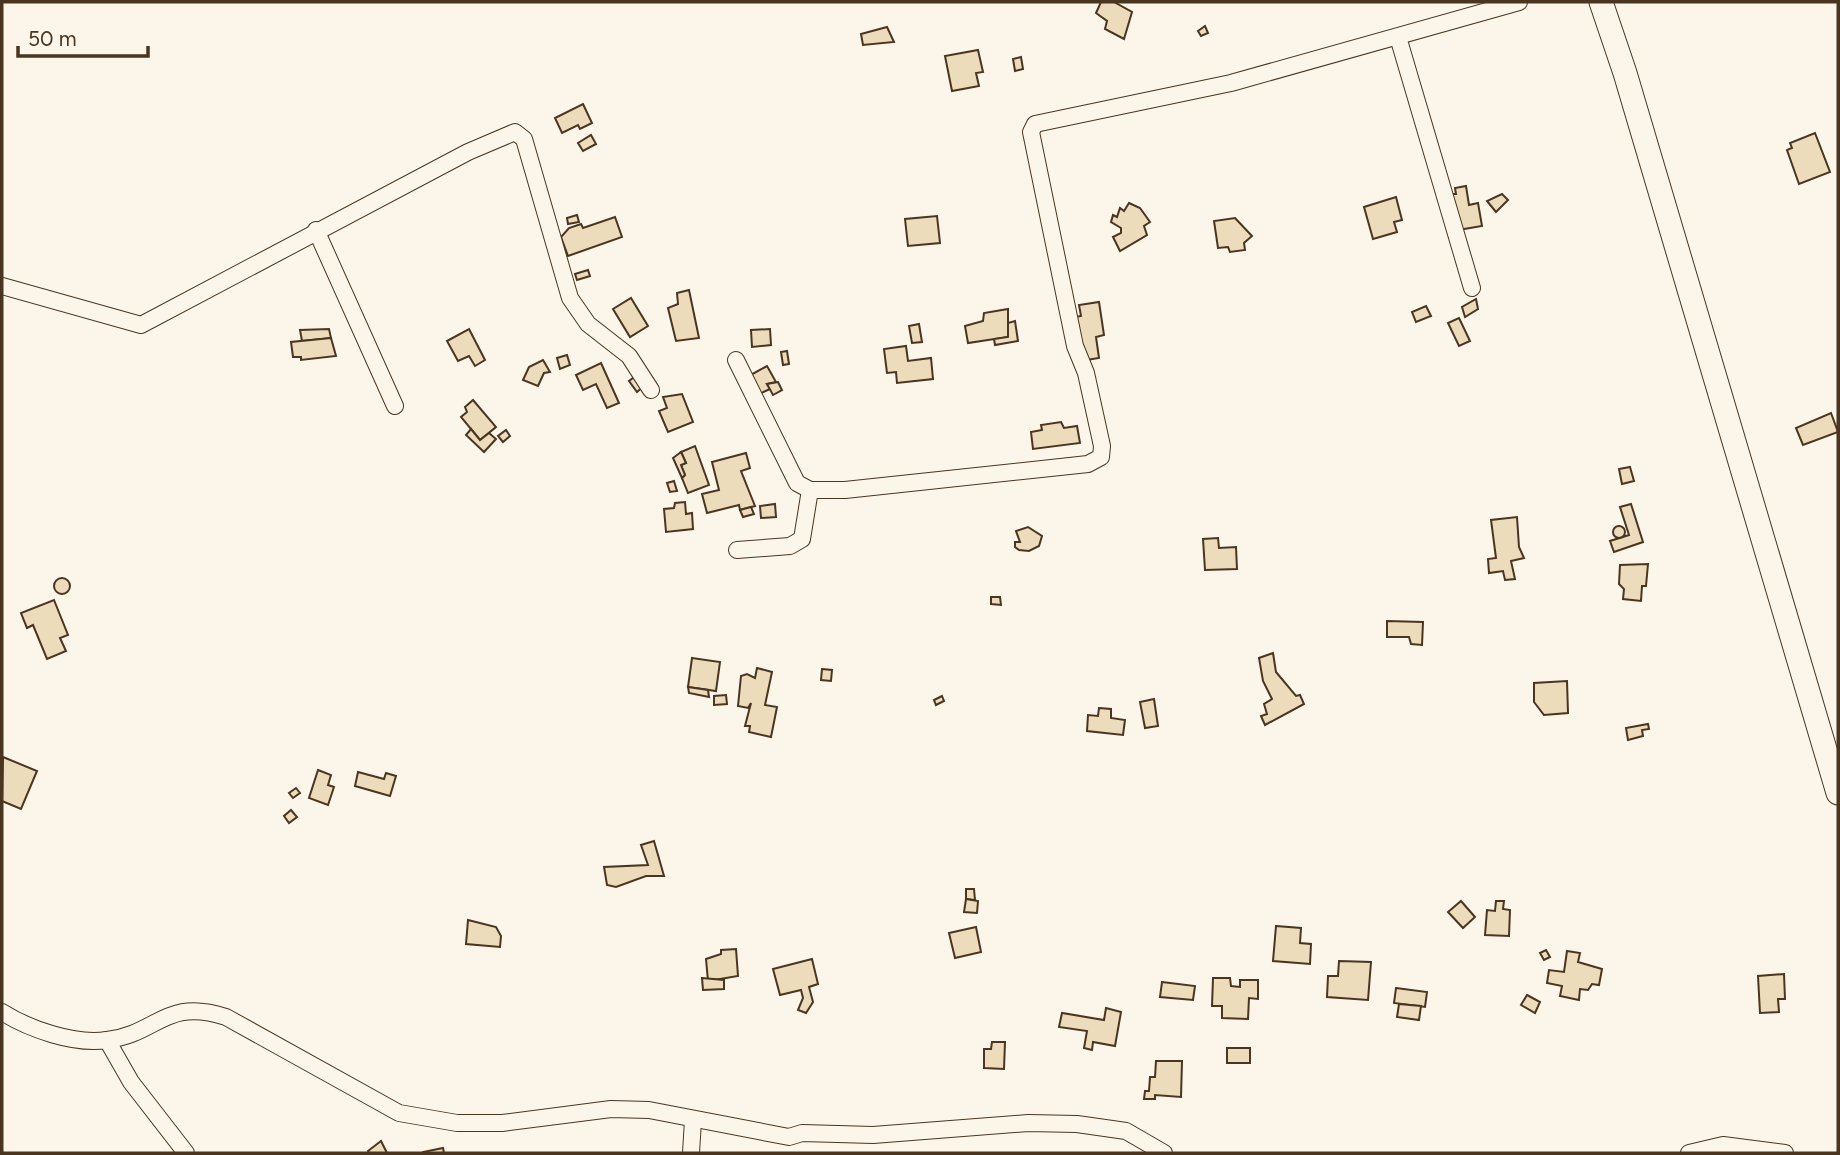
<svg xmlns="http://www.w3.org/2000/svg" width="1840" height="1155" font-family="Figtree,sans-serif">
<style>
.building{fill:#ecdcbc;stroke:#4a3520;stroke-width:2}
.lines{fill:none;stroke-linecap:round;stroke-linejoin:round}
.minor-casing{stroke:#4a3520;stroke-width:18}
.secondary-casing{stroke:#4a3520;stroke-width:25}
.minor{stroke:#fbf6e9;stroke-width:16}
.secondary{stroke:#fbf6e9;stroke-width:23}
</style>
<rect width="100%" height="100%" fill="#fbf6e9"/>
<!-- building -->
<g class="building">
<path d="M1101 2H1114L1132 12 1124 39 1105 29 1107 21 1096 13Z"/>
<path d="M1205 26 1208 33 1201 36 1198 31Z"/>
<path d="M887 27 894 42 863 45 861 34Z"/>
<path d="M978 50 983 72 976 73 979 86 952 91 945 56Z"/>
<path d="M1021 57 1023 69 1015 71 1013 59Z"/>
<path d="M583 104 592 123 580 129 578 125 562 133 555 118Z"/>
<path d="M1815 133 1830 172 1799 184 1787 150 1792 148 1790 143Z"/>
<path d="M591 135 596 144 583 151 578 143Z"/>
<path d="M1466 186 1469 205 1478 203 1482 226 1458 230 1452 194H1456L1455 188Z"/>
<path d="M1502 194 1508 200 1496 212 1487 201Z"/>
<path d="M1396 197 1402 220 1394 222 1397 232 1373 239 1364 207Z"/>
<path d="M1129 203 1140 208 1150 222 1144 226 1147 235 1120 251 1113 237 1121 233V228L1111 222 1113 215 1117 217 1120 208 1124 211Z"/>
<path d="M577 215 579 222 568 224 567 218Z"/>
<path d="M937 216 940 243 908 246 905 219Z"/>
<path d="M615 217 622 237 568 256 561 237 569 228 581 224 583 228Z"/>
<path d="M1235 218 1252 236 1244 243 1245 250 1230 252 1228 247 1218 248 1214 221Z"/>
<path d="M588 270 590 276 577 280 575 274Z"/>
<path d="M689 290 699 338 676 341 668 308 678 304 677 293Z"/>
<path d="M631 298 648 326 630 337 613 309Z"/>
<path d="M1476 299 1478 309 1465 317 1462 307Z"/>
<path d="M1099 302 1104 335 1096 337 1099 358 1086 360 1075 317 1081 316 1079 305Z"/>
<path d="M1426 306 1431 316 1416 322 1412 312Z"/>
<path d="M1008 309V337L968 343 965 326 983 321 984 313Z"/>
<path d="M1459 318 1470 341 1459 346 1448 323Z"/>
<path d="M1015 321 1018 341 995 345 994 339 1008 337V323Z"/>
<path d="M919 324 922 342 912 343 909 326Z"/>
<path d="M329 329 331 338 302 341 300 330Z"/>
<path d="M469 329 485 360 475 366 469 356 458 361 447 341Z"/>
<path d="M770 329 771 345 752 347 751 330Z"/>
<path d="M331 338 336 356 301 360V357H293L291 342Z"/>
<path d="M906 346 908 361 931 358 933 379 897 383 896 372 887 373 884 349Z"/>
<path d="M787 351 789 364 783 365 781 352Z"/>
<path d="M567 355 570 365 560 369 557 358Z"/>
<path d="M543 360 550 372 544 373 538 386 523 380 529 367Z"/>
<path d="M601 363 619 403 607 408 596 384 583 390 576 375Z"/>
<path d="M767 366 776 382 767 384 770 389 757 395 747 377Z"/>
<path d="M637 375 645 385 637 392 629 381Z"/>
<path d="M778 382 782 390 773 395 767 384Z"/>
<path d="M682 394 693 422 668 432 659 411 667 408 663 397Z"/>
<path d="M473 400 496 427 480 440 461 417 467 412 465 407Z"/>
<path d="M1831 413 1838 432 1803 445 1796 428Z"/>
<path d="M1061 422 1064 428 1077 426 1080 443 1033 449 1031 432 1042 430 1041 425Z"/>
<path d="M471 429 480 440 489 433 496 439 484 452 466 435Z"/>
<path d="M506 430 510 436 503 442 498 436Z"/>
<path d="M695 446 709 485 688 493 682 478 685 475 681 465 686 463 681 452Z"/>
<path d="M681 452 686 463 681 465 685 475 682 478 673 458Z"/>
<path d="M746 453 750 468 741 471 755 506 740 510 739 505 707 513 702 494 719 490 712 462Z"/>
<path d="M1630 467 1634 481 1622 484 1619 469Z"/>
<path d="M674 481 677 491 670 492 667 483Z"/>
<path d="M685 502 686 514 692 513 693 529 666 532 664 509 674 508 675 503Z"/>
<path d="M775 504 776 517 761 518 760 506Z"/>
<path d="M1631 504 1643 542 1614 552 1610 541 1629 535 1620 507Z"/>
<path d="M751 507 754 514 743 517 740 510Z"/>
<path d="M1517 517 1519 547 1524 558 1511 561 1515 579 1505 580 1503 571 1489 573 1488 559 1496 558 1491 520Z"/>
<circle cx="1619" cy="532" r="6"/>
<path d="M1028 527 1042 536 1039 546 1029 551 1019 550 1015 547V542H1020L1016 531Z"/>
<path d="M1218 538 1219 548 1236 547 1237 569 1205 570 1203 539Z"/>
<path d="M1648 564 1646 586H1642L1641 601 1623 599 1624 589 1619 584 1620 565Z"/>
<circle cx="62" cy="586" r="8"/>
<path d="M991 597H1000L1001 605 991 604Z"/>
<path d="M54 600 68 635 60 638 66 651 47 659 33 625 27 628 21 613Z"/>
<path d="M1387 621 1423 622 1422 645 1411 644 1409 637H1387Z"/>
<path d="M1273 653 1276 672 1296 696 1300 695 1304 704 1265 725 1261 716 1267 714 1264 704 1272 699 1263 681 1259 658Z"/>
<path d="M692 658 720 662 716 691 688 687Z"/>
<path d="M757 668 772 672 765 705 777 707 771 737 749 732 750 726H745L751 703 748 708 738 706 741 676 747 674 755 678Z"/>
<path d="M822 669 832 670 831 681 821 680Z"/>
<path d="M1567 681 1568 713 1544 715 1534 702V683Z"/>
<path d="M688 687 708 690 709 697 689 693Z"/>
<path d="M726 695 727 704 714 705V696Z"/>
<path d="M942 696 944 701 936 705 934 700Z"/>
<path d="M1154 699 1158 726 1145 728 1140 702Z"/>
<path d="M1099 708 1111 709V718L1125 720 1123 735 1087 731 1088 715 1098 716Z"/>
<path d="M1648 724 1649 729 1642 730 1643 736 1628 740 1626 728Z"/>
<path d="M3 757 37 771 21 809 2 801Z"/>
<path d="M318 770 331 775 328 785 334 787 328 805 309 798Z"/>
<path d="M358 772 384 779 386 773 396 776 390 796 355 786Z"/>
<path d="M296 788 300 793 293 798 289 793Z"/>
<path d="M291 810 297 817 289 823 284 816Z"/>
<path d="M654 841 664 876H646L616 887 607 885 604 867 648 865 641 845Z"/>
<path d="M966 889H974L975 900 966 899Z"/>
<path d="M966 899 978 901 977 913 964 912Z"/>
<path d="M1461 901 1475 917 1463 928 1448 912Z"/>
<path d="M1496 901H1504L1503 909 1510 910 1509 936 1485 935 1487 910 1495 911Z"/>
<path d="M468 920 496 927 501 936 500 947 466 944Z"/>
<path d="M1276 926 1301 928 1300 943 1311 944 1310 964 1273 961Z"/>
<path d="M976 927 981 952 955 958 949 933Z"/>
<path d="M736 949 738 976 708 981 706 959 721 954V950Z"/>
<path d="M1546 950 1550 957 1544 960 1540 953Z"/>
<path d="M1567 951 1580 953 1578 962 1602 969 1599 985 1592 984 1588 990 1580 989 1579 1000 1560 996 1562 986 1547 983 1549 970 1564 972Z"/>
<path d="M812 959 818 984 809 987 813 1002 806 1013 798 1010 803 998 801 990 780 995 773 969Z"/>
<path d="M1339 961 1371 962 1368 1000 1327 997 1328 976H1338Z"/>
<path d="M1784 974 1785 999H1778L1779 1012 1760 1013 1758 976Z"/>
<path d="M702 978 724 980V989L703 990Z"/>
<path d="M1213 978H1230L1231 986 1240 987V980H1258V999L1249 998 1248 1019 1222 1018V1006H1212Z"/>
<path d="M1162 982 1195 986 1193 1000 1160 997Z"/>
<path d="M1396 988 1427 992 1425 1007 1394 1003Z"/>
<path d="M1527 995 1540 1002 1535 1013 1521 1005Z"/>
<path d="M1399 1004 1421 1006 1419 1020 1397 1017Z"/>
<path d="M1106 1008 1121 1012 1115 1046 1093 1042 1092 1050 1084 1048 1087 1031 1059 1027 1062 1013 1104 1020Z"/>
<path d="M992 1042H1005L1004 1069 984 1068V1049H991Z"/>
<rect x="1227" y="1048" width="23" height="15"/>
<path d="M1156 1061H1182L1181 1097 1155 1095V1099H1144L1145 1091H1149L1150 1077H1155Z"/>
<path d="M381 1141 387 1153H369L368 1151Z"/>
<path d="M443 1148 444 1153H423V1152Z"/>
</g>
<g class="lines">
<!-- minor casing -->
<g class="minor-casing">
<g id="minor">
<path d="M1398 37 1472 288"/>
<path d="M316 230 395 406"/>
<path d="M2 286 141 325 468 152 515 132 524 139 570 298 588 324 629 356 651 390"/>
<path d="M736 360 797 483 810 490H845L1088 464 1101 457 1102 446 1086 373 1075 346 1031 132 1035 124 1231 83 1519 2"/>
<path d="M737 550 790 546 802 539 810 490"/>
<path d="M2 1012C29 1029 74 1045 107 1040 158 1034 165 997 226 1017L399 1113 457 1123H502L611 1109 649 1110 789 1137 802 1133 873 1135 1028 1123 1077 1124 1126 1131 1164 1153"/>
<path d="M107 1040 131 1082 186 1153"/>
<path d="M691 1153 693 1120"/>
<path d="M1689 1153 1723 1145 1785 1153"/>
</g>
</g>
<!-- secondary casing -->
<g class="secondary-casing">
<path id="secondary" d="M1601 2 1625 73 1838 793"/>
</g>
<!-- minor -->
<use href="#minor" class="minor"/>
<!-- secondary -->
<use href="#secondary" class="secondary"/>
</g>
<!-- border -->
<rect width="1840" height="1155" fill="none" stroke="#4a3520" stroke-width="7"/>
<!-- scale -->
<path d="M18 46v10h130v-10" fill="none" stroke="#4a3520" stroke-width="3.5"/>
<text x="28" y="46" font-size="21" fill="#4a3520" stroke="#fbf6e9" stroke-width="5" paint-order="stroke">50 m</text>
</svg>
